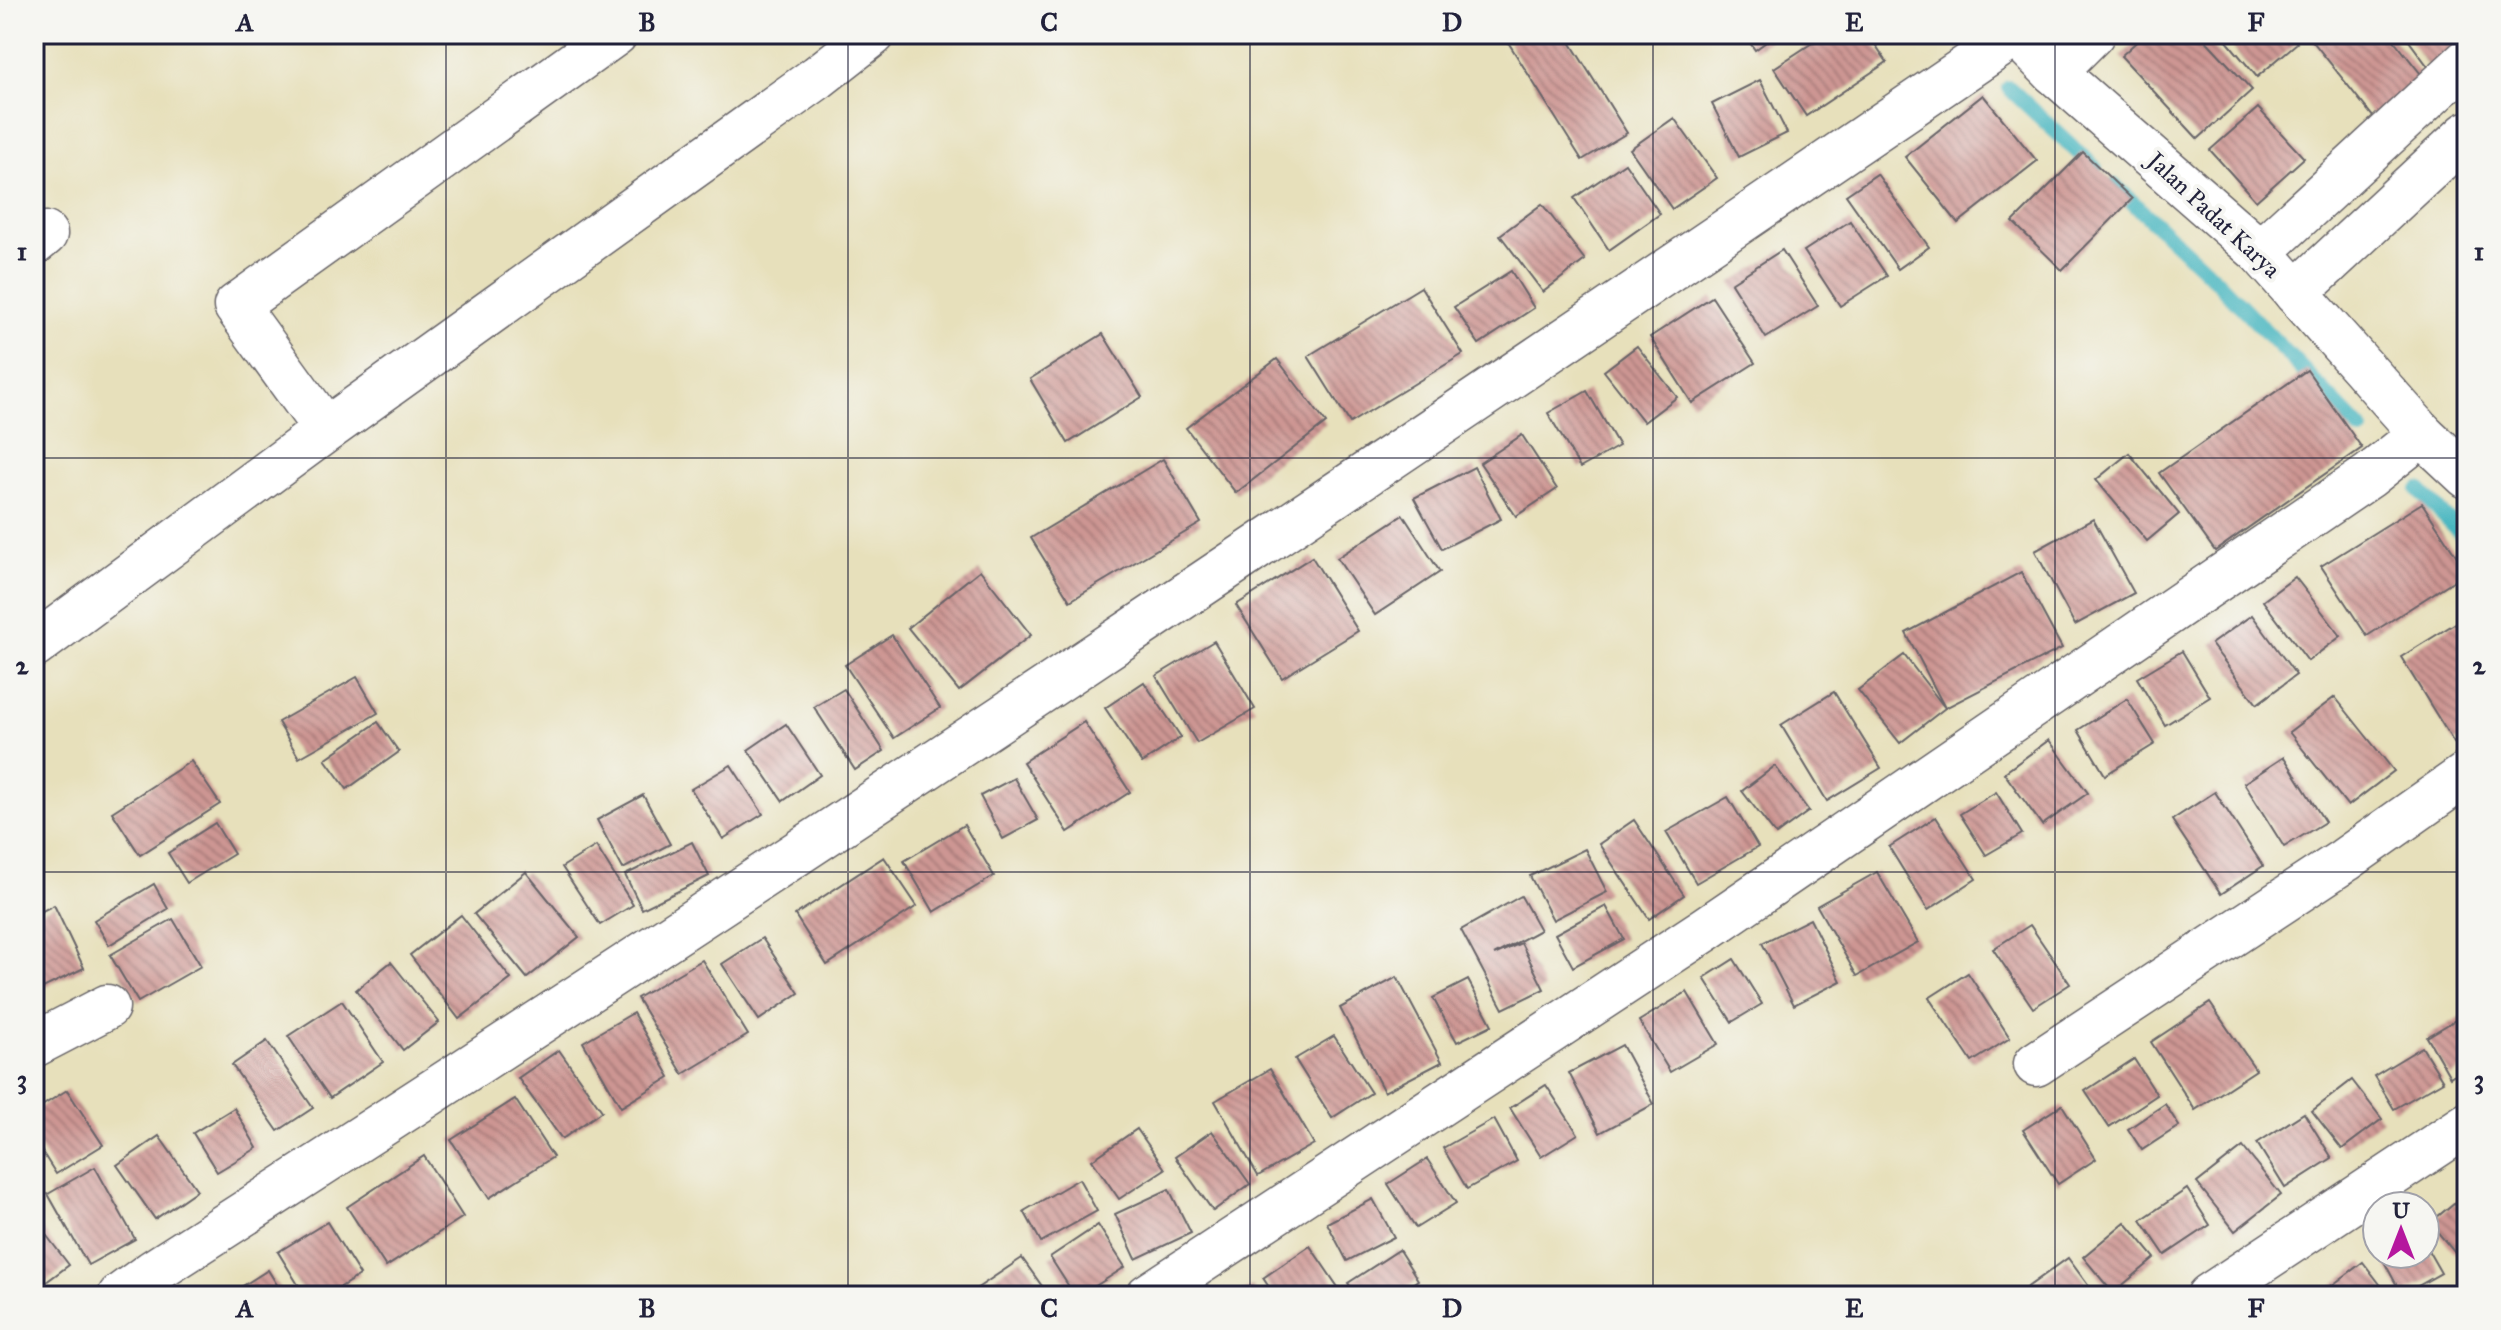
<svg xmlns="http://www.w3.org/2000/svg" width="2501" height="1330" font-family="'IM FELL Great Primer',serif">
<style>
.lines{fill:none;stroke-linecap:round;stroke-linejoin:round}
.stream{stroke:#47b6c0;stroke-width:16}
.building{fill:url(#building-back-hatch)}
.minor-casing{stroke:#676468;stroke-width:47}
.minor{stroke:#fff;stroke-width:44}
.grid{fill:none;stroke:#22223b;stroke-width:2;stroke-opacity:0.55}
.labels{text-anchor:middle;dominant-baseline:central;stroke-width:8;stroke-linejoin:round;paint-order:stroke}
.street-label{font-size:24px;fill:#22223b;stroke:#f6f6f2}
.neatline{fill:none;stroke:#22223b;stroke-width:3}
.grid-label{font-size:26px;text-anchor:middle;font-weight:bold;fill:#22223b}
</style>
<defs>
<pattern id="building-back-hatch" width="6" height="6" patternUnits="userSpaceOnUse" patternTransform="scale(2)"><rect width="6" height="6" fill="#cd9693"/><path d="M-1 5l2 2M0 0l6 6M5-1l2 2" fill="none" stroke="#a67a79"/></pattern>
</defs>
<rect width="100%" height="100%" fill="#f6f6f2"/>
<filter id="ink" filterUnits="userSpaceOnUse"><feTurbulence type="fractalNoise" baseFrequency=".0125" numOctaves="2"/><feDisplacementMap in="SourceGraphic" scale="16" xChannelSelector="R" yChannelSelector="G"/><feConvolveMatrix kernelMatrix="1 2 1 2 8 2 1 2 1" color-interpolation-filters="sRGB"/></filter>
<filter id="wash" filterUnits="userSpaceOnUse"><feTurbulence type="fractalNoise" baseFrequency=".006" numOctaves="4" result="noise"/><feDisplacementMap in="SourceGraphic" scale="32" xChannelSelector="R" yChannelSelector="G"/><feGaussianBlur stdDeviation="1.8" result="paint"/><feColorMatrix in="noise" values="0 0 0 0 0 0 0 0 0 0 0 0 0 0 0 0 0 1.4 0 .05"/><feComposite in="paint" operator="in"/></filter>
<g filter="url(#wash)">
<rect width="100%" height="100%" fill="#e7e0bb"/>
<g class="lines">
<!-- stream -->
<g class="stream">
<path d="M2009 88 2095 168"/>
<path d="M2115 186 2210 274 2361 430"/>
<path d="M2419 490 2467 540"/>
</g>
</g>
<g id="blocks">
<!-- building -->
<g class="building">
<path d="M1520 34H1565L1627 133 1582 160 1508 42Z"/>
<path d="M1744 34H1777L1755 50Z"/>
<path d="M1826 34H1868L1887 62 1806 116 1774 68Z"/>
<path d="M2145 34H2200L2252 90 2198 139 2121 56Z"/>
<path d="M2221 34H2289L2297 43 2257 77Z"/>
<path d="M2307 34H2389L2428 83 2378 123Z"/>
<path d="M2404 34H2467V46L2432 72Z"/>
<path d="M1760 80 1787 133 1739 157 1712 104Z"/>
<path d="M1983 95 2037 161 1958 223 1905 157Z"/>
<path d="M2258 108 2304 158 2256 201 2210 150Z"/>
<path d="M1674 118 1717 178 1672 209 1630 149Z"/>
<path d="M2083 152 2132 199 2062 270 2013 222Z"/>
<path d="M1625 163 1660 214 1609 250 1574 198Z"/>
<path d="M1877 174 1929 247 1898 269 1846 195Z"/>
<path d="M1542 204 1585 260 1543 292 1500 235Z"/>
<path d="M1850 221 1887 276 1840 306 1804 251Z"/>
<path d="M1782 250 1818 306 1766 338 1731 283Z"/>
<path d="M1511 271 1534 308 1479 344 1454 307Z"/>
<path d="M1421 287 1463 354 1350 423 1308 356Z"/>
<path d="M1712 297 1755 363 1692 403 1650 337Z"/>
<path d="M1103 334 1142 397 1068 443 1030 379Z"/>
<path d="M1637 346 1677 397 1644 422 1604 371Z"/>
<path d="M1277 359 1326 423 1236 493 1186 428Z"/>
<path d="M2307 370 2362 448 2215 551 2159 473Z"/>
<path d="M1587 391 1619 446 1580 468 1548 413Z"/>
<path d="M1522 435 1557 489 1516 516 1480 463Z"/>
<path d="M2129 453 2179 514 2147 541 2096 480Z"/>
<path d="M1163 459 1201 523 1070 601 1031 538Z"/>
<path d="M1474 467 1501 519 1442 549 1414 498Z"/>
<path d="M2422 503 2467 572 2367 636 2321 566Z"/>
<path d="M1403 515 1440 572 1375 615 1337 558Z"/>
<path d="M2093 519 2134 593 2075 625 2035 551Z"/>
<path d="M1312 557 1358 631 1282 678 1236 605Z"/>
<path d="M980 570 1031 635 959 691 908 628Z"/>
<path d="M2021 572 2062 648 1945 708 1900 743 1858 690 1904 655 1945 708 1906 633Z"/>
<path d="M2295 577 2341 636 2308 661 2263 601Z"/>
<path d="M2252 615 2296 675 2257 704 2211 644Z"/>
<path d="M2467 616V735L2454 743 2401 657Z"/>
<path d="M892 635 940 708 894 738 845 665Z"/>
<path d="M1214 641 1255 709 1197 743 1156 676Z"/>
<path d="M2182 651 2210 697 2165 725 2137 678Z"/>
<path d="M357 677 378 713 299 758 278 722Z"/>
<path d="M1144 682 1181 737 1142 763 1105 708Z"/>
<path d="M844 689 884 751 855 770 814 707Z"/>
<path d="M1834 692 1881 768 1827 801 1781 725Z"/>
<path d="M2335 697 2394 771 2348 806 2289 732Z"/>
<path d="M2127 699 2155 744 2105 775 2078 730Z"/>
<path d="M378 722 399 752 347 789 325 759Z"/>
<path d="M1084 722 1130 792 1068 832 1023 762Z"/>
<path d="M786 724 820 775 783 801 748 750Z"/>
<path d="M2049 740 2088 793 2042 825 2004 773Z"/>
<path d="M2284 757 2325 822 2284 847 2244 783Z"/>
<path d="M191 761 220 804 140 855 112 812Z"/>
<path d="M731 765 763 814 723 839 691 789Z"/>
<path d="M1775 766 1809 811 1776 835 1742 791Z"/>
<path d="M1014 778 1038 820 1003 839 980 796Z"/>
<path d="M1996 792 2022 834 1986 855 1960 814Z"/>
<path d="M2215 792 2263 866 2221 894 2172 820Z"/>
<path d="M643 795 670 844 623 869 597 820Z"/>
<path d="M1728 797 1758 847 1696 883 1666 832Z"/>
<path d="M1936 817 1976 879 1928 910 1889 847Z"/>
<path d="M1634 820 1684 895 1649 919 1599 844Z"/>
<path d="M215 823 234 854 187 883 168 853Z"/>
<path d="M964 825 994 876 934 912 904 861Z"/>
<path d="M692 842 709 876 642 909 625 875Z"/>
<path d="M596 846 633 905 600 925 562 867Z"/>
<path d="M1585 849 1607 892 1553 920 1530 876Z"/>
<path d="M884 857 917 906 827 965 795 915Z"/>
<path d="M526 872 579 937 527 978 474 914Z"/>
<path d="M1877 872 1918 942 1857 976 1817 906Z"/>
<path d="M154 884 168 909 109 945 94 920Z"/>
<path d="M1521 896 1540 930 1494 955 1521 943 1544 989 1503 1009 1461 930Z"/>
<path d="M54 905 84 968 41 989 34 974V915Z"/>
<path d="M1606 906 1624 939 1573 967 1555 934Z"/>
<path d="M461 915 511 979 459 1019 410 955Z"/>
<path d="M173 919 201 966 138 1002 110 955Z"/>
<path d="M1810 919 1841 981 1794 1005 1762 943Z"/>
<path d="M2030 925 2070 984 2033 1008 1993 949Z"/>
<path d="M762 938 799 993 759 1020 722 964Z"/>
<path d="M1734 959 1762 1004 1732 1022 1704 978Z"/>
<path d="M702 960 748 1035 683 1074 637 998Z"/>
<path d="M391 962 439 1022 403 1050 356 990Z"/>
<path d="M1968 973 2010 1038 1972 1062 1929 998Z"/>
<path d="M1397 977 1442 1062 1384 1092 1340 1008Z"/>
<path d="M1468 980 1492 1025 1457 1042 1433 998Z"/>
<path d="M1687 992 1718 1044 1670 1072 1639 1021Z"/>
<path d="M342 1001 383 1062 330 1098 288 1036Z"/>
<path d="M2210 1003 2256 1070 2195 1110 2151 1042Z"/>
<path d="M633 1013 670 1077 621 1107 583 1042Z"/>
<path d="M2467 1013V1066L2450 1077 2427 1037Z"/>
<path d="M1334 1036 1371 1093 1332 1118 1295 1059Z"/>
<path d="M267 1041 313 1108 278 1131 232 1065Z"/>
<path d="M1622 1045 1654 1104 1600 1133 1569 1073Z"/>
<path d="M2422 1047 2443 1081 2394 1109 2374 1076Z"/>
<path d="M559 1050 602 1111 562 1139 518 1078Z"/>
<path d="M2134 1059 2157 1095 2109 1127 2085 1091Z"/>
<path d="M1270 1069 1314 1144 1258 1176 1215 1101Z"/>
<path d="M2352 1080 2382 1119 2342 1149 2312 1111Z"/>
<path d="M1546 1085 1578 1134 1541 1157 1510 1108Z"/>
<path d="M67 1090 103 1145 56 1174 34 1139V1111Z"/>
<path d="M515 1099 553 1157 489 1198 451 1140Z"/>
<path d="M2165 1104 2179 1126 2142 1150 2128 1129Z"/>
<path d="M2062 1105 2096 1159 2058 1184 2023 1130Z"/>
<path d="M234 1108 257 1148 217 1172 193 1133Z"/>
<path d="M2304 1113 2332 1158 2285 1188 2257 1143Z"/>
<path d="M1494 1119 1517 1161 1467 1189 1443 1148Z"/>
<path d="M1137 1129 1165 1169 1119 1199 1092 1160Z"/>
<path d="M1212 1131 1250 1184 1213 1211 1175 1157Z"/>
<path d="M159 1136 197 1190 155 1219 117 1165Z"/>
<path d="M2243 1147 2281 1195 2235 1231 2197 1183Z"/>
<path d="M424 1156 463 1217 386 1267 347 1207Z"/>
<path d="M1427 1159 1456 1203 1416 1228 1388 1184Z"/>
<path d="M95 1167 135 1239 88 1265 48 1194Z"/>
<path d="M1079 1179 1097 1211 1041 1242 1024 1211Z"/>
<path d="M1169 1189 1191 1233 1136 1259 1115 1214Z"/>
<path d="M2187 1189 2210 1225 2165 1255 2141 1220Z"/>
<path d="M2467 1192V1253L2460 1259 2430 1223Z"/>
<path d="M1373 1199 1394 1237 1347 1261 1327 1223Z"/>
<path d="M34 1219 69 1265 34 1291Z"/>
<path d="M327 1222 360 1275 326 1296H305L278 1252Z"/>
<path d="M2125 1222 2155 1258 2113 1293 2083 1257Z"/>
<path d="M1098 1225 1125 1267 1080 1296H1075L1050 1257Z"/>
<path d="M2425 1245 2441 1273 2402 1295 2381 1256 2385 1254H2425Z"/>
<path d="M1310 1246 1344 1296H1275L1263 1278Z"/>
<path d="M1399 1250 1418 1280 1394 1296H1357L1348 1283Z"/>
<path d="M1022 1258 1049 1296H976L973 1291Z"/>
<path d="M2068 1258 2096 1296H2026L2022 1291Z"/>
<path d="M2363 1262 2389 1296H2318Z"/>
<path d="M268 1270 284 1296H227Z"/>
<path d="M1252 1286 1259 1296H1235Z"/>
</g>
</g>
</g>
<g filter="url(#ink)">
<use href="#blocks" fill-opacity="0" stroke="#676468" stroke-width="2"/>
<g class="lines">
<!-- minor casing -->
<g class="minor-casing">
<g id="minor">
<path d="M2054 72 2092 34"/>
<path d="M34 243 45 234"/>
<path d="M2260 252 2467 61"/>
<path d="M2296 293 2467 134"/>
<path d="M326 430 236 306 615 34"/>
<path d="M34 646 326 430 818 77 873 34"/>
<path d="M34 1045 107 1007"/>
<path d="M2036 1064 2345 860 2467 774"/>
<path d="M120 1296 153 1272C781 870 1400 454 2016 34L2054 72 2260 252 2422 434 2467 476"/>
<path d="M1148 1296 1706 929 2369 476 2422 434"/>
<path d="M2209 1296 2467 1125"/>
</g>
</g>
<!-- minor -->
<use href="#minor" class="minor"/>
</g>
</g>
<!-- grid -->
<path class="grid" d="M446 34V1296M848 34V1296M1250 34V1296M1653 34V1296M2055 34V1296M34 458H2467M34 872H2467"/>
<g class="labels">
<!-- street labels -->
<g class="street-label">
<text transform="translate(2214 215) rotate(43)">Jalan Padat Karya</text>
</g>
</g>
<!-- margin -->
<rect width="2501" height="1330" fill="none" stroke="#f6f6f2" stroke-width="88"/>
<!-- north arrow -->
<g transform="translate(2401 1230)"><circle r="38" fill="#f6f6f2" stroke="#a1a1a9" stroke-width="2"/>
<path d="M0-6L14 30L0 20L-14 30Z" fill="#b5179e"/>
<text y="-12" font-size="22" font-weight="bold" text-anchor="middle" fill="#22223b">U</text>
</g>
<rect x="44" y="44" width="2413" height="1242" class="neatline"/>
<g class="grid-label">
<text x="245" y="31">A</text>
<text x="647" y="31">B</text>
<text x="1049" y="31">C</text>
<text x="1452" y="31">D</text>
<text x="1854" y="31">E</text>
<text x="2256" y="31">F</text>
<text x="22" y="260">1</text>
<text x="2479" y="260">1</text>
<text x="22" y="674">2</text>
<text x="2479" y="674">2</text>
<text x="22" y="1088">3</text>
<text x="2479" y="1088">3</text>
<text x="245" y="1317">A</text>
<text x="647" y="1317">B</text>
<text x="1049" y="1317">C</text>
<text x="1452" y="1317">D</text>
<text x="1854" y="1317">E</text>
<text x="2256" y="1317">F</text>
</g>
</svg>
